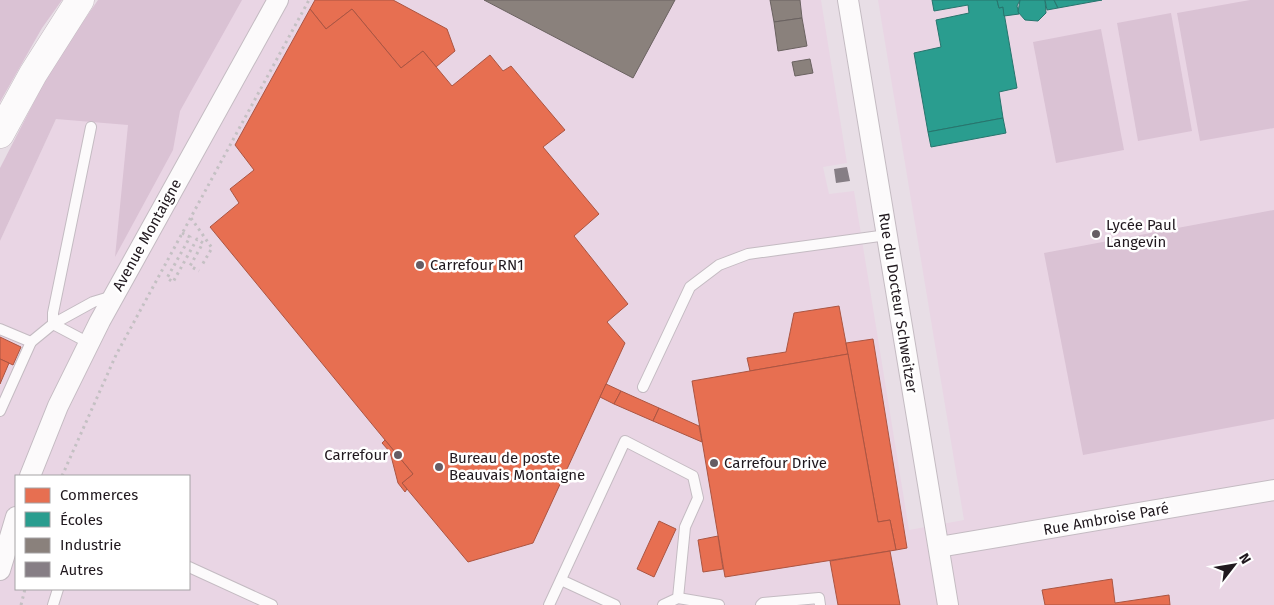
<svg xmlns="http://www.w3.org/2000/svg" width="1274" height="605" font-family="'Fira Sans',sans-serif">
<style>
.built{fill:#e9d5e4;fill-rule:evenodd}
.green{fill:#dac2d4}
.shops{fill:#e76f51;stroke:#ab5542}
.schools{fill:#2a9d8f;stroke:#27756d}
.industry{fill:#8a817c;stroke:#6a6260}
.building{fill:#867e85}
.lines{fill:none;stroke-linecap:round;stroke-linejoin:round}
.lane-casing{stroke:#c4bbc2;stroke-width:12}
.street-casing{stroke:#c4bbc2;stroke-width:22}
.secondary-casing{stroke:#c4bbc2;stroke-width:29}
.path{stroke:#c4c0c3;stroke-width:3;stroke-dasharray:2.5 4;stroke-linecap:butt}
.lane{stroke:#fcfafb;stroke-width:10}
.street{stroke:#fcfafb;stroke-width:20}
.secondary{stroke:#fcfafb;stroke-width:28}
.poi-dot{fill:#665d64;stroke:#fff;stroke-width:2}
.labels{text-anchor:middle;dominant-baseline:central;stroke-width:5;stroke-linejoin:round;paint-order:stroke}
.poi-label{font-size:15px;fill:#20181e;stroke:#fff;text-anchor:start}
.street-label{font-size:15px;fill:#20181e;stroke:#fff}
</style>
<rect width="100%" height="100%" fill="#e8dee6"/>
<!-- built -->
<path class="built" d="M138 0H821L847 163 823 167 829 194 854 191 909 530 964 520 878 0H1274V605H0V241L56 119ZM16 476H189V589H16Z"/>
<!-- green -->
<g class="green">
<path d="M0 0H62L42 28 0 102Z"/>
<path d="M98 0H242L180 111 173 150 115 257 128 125 56 119 0 241V168L52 67Z"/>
<path d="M1250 0H1274V128L1200 141 1177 13Z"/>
<path d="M1171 13 1192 131 1138 141 1117 23Z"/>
<path d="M1101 29 1124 150 1056 163 1033 42Z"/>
<path d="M1274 210V419L1083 455 1044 253Z"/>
</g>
<!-- shops -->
<g class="shops">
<path d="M315 0H393L447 29 455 51 436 67 423 51 401 68 352 9 326 29 310 9Z"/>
<path d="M310 9 326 29 352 9 401 68 423 51 452 86 490 55 503 71 511 66 565 130 543 147 599 214 574 236 628 304 607 322 625 343 533 543 468 562 402 483 413 474 210 227 239 203 230 189 254 170 235 145Z"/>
<path d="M839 306 848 354 750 371 747 358 786 352 794 313Z"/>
<path d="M0 337 21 347 13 365 0 359Z"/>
<path d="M873 339 907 548 896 550 890 520 878 522 846 343Z"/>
<path d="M848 354 878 522 890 520 896 550 725 577 692 381Z"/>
<path d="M0 359 9 363 0 384Z"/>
<path d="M606 384 621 391 614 404 600 397Z"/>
<path d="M621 391 659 408 653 421 614 404Z"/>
<path d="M659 408 699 426 702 442 653 421Z"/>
<path d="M385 440 413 474 402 483 407 489 405 492 398 483 390 452 382 443Z"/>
<path d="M659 521 676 529 654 577 637 569Z"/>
<path d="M718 536 723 569 703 572 698 540Z"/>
<path d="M890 551 900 605H838L830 561Z"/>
<path d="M1112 579 1115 603 1169 595 1170 605H1045L1042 590Z"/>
</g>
<!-- schools -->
<g class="schools">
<path d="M932 0H997L999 8 1003 7 1017 88 999 92 1003 118 928 132 914 53 941 47 936 20 969 13 968 5 934 11Z"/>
<path d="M997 0H1020L1017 6 1019 14 1004 16 1003 7 999 8Z"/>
<path d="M1045 0 1046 13 1038 21 1025 20 1018 12 1020 0Z"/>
<path d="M1045 0H1054L1058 8 1047 10Z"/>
<path d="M1054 0H1102L1058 8Z"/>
<path d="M1003 118 1006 133 931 147 928 132Z"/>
</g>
<!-- industry -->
<g class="industry">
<path d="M484 0H675L633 78Z"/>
<path d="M770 0H800L802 18 774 22Z"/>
<path d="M802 18 807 46 778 51 774 22Z"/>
<path d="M810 59 813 73 795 76 792 62Z"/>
</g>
<!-- building -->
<path class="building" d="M847 167 850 181 836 183 834 169Z"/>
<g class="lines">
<!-- lane casing -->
<g class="lane-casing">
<g id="lane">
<path d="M0 329 31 342"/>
<path d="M89 343 53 324 93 302 113 296"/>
<path d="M643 387 690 287 719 265 748 254 887 235"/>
<path d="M0 411 31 342 53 324V313L91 127"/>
<path d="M189 567 272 605"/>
<path d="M561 580 615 605"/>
<path d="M53 605 58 589"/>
<path d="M549 605 625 441 693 476 698 498 685 527 678 598"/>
<path d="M663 605 678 598 719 605"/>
<path d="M761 605 763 603 819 598 820 605"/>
</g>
</g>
<!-- street casing -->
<g class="street-casing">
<g id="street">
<path d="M848 0 948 605"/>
<path d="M30 476 58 406 100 321 278 0"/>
<path d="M939 547 1274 490"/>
<path d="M0 570 16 517"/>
</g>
</g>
<!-- secondary casing -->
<g class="secondary-casing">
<path id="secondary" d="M0 134 33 74 80 0"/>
</g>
<!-- path -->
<g class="path">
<path d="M191 218 212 248 202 265"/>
<path d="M182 233 190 237 167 278 173 282 197 239 203 243 190 266 199 271"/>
<path d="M62 476 116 355 309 0"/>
<path d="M21 605 25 589"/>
</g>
<!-- lane -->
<use href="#lane" class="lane"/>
<!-- street -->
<use href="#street" class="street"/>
<!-- secondary -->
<use href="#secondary" class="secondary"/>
</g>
<!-- markers -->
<g class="poi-dot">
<circle cx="1096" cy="234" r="5"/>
<circle cx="420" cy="265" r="5"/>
<circle cx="398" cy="455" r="5"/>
<circle cx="714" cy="463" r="5"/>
<circle cx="439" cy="467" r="5"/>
</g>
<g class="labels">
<!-- poi labels -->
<g class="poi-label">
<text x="1106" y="225">Lycée Paul<tspan x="1106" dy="17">Langevin</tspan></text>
<text x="430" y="265">Carrefour RN1</text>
<text x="388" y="455" text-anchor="end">Carrefour</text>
<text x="449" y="458">Bureau de poste<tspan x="449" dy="17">Beauvais Montaigne</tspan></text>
<text x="724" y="463">Carrefour Drive</text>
</g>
<!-- street labels -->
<g class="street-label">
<text transform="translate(147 235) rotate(-61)">Avenue Montaigne</text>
<text transform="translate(898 303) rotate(81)">Rue du Docteur Schweitzer</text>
<text transform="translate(1106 519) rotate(-10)">Rue Ambroise Paré</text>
</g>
</g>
<!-- legend -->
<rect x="15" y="475" width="175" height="115" fill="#ffffff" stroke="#a6a3a5"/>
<rect x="25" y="488" width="25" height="15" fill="#e76f51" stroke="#a6a3a5"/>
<text x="60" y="500" font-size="15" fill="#20181e">Commerces</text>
<rect x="25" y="512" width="25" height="15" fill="#2a9d8f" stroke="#a6a3a5"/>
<text x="60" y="525" font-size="15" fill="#20181e">Écoles</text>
<rect x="25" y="538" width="25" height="15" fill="#8a817c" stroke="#a6a3a5"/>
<text x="60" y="550" font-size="15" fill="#20181e">Industrie</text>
<rect x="25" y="562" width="25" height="15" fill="#867e85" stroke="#a6a3a5"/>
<text x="60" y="575" font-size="15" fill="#20181e">Autres</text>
<!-- north arrow -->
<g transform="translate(1234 565) rotate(59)" stroke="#ffffff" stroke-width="4" paint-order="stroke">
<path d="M0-4L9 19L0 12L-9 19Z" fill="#20181e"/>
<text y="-8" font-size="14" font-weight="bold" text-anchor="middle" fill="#20181e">N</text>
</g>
</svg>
